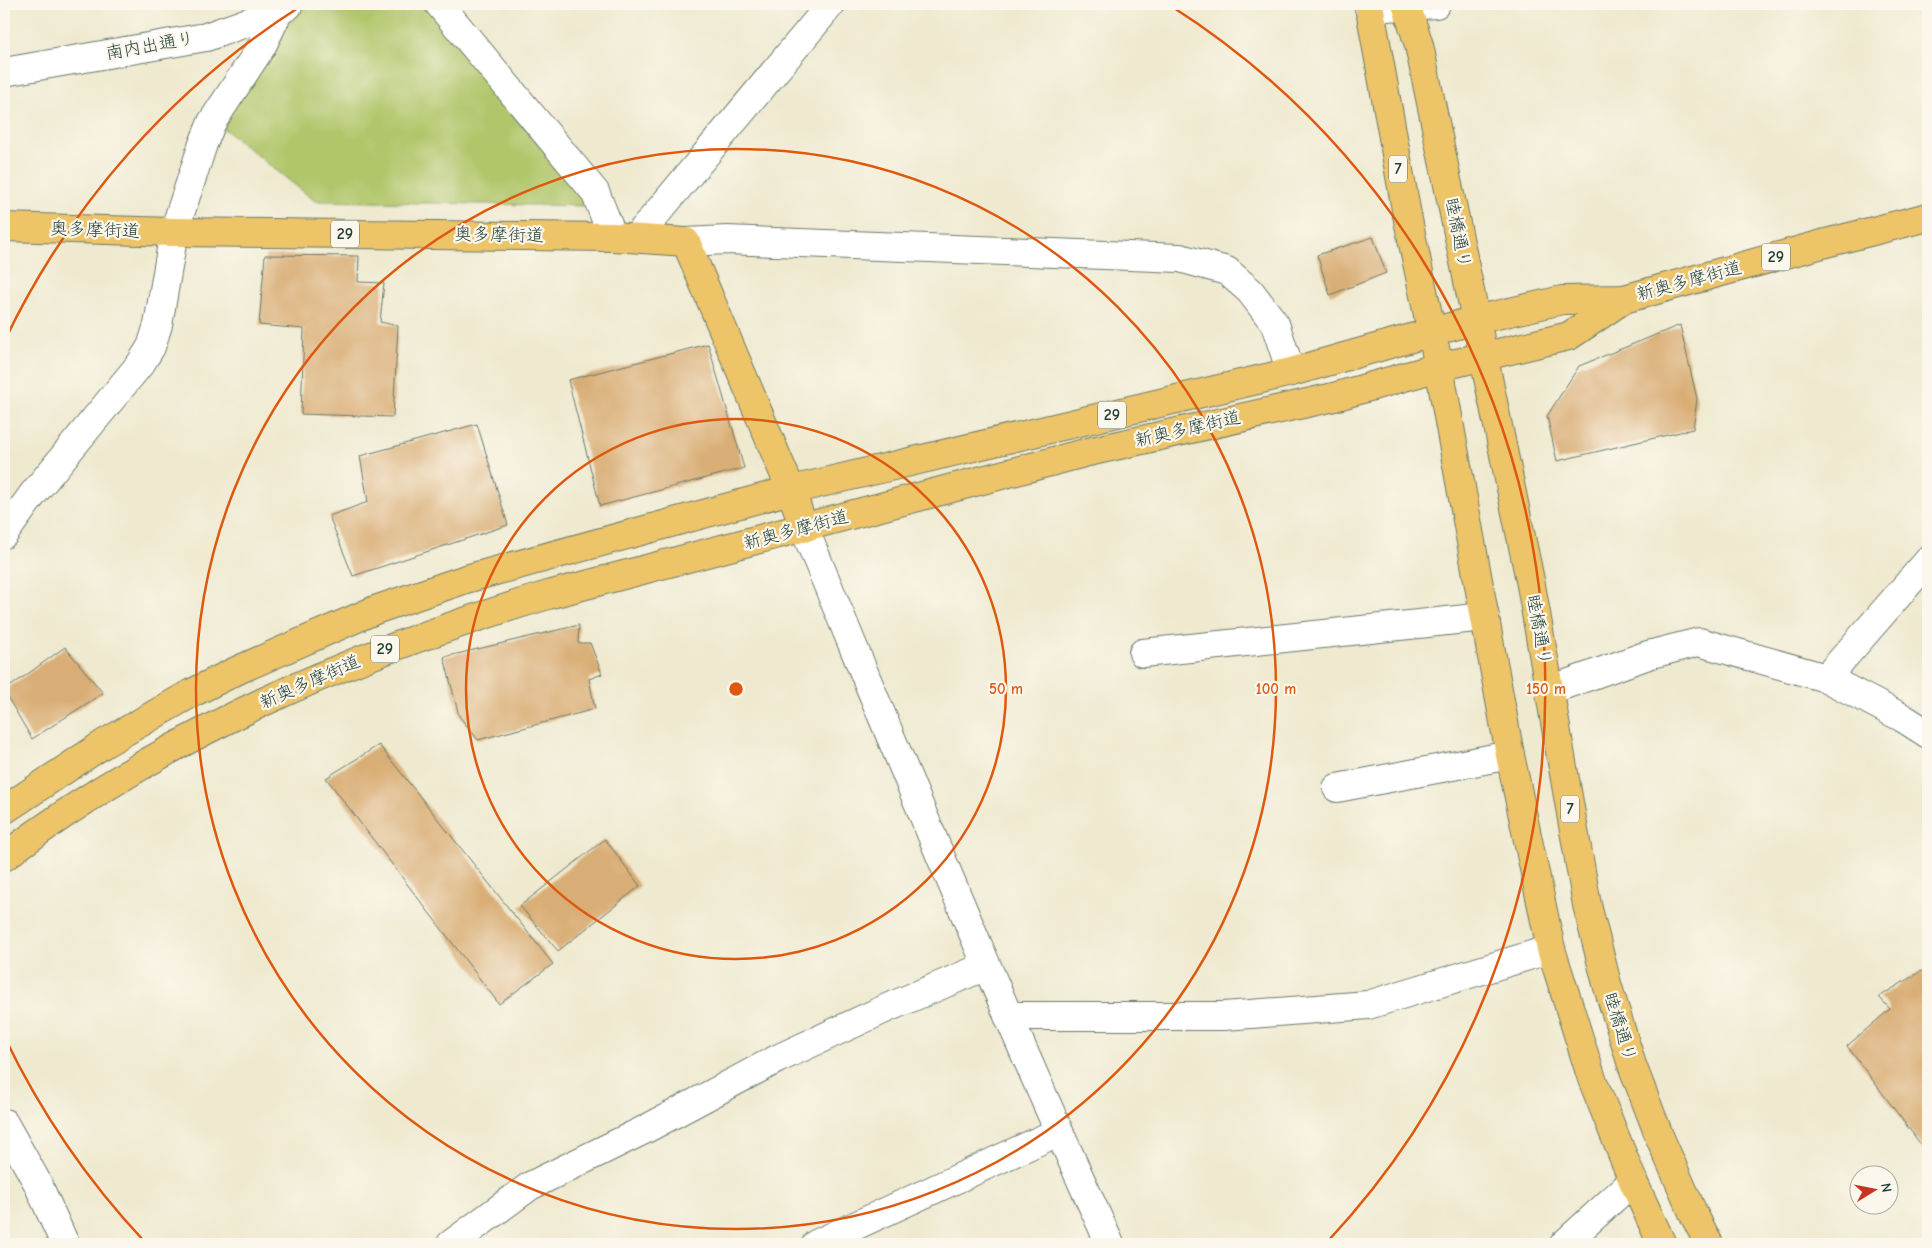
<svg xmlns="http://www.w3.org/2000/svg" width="1932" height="1248" font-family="'Comic Neue','Klee One',sans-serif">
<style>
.green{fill:#b1c66b;stroke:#688250}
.building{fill:#d9ae76}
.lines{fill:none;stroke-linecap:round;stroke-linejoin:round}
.minor-casing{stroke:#68796a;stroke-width:30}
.major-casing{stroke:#68796a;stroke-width:30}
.minor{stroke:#fff;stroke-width:28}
.major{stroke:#eec469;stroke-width:28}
.ring{fill:none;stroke:#de580e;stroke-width:2.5}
.labels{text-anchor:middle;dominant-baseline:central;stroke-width:4.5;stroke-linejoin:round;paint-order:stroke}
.shield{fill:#fbf7ec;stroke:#61756b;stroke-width:1}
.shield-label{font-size:16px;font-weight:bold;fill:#1f3d34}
.street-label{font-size:18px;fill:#1f3d34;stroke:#fbf7ec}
.centre{fill:#de580e;stroke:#fbf7ec;stroke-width:2.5}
.ring-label{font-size:15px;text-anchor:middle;font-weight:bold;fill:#de580e;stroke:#fbf7ec;stroke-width:4.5;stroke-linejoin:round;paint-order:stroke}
</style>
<rect width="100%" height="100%" fill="#fbf7ec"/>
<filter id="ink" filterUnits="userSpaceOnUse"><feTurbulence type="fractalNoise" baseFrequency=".02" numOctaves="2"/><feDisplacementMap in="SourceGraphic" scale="10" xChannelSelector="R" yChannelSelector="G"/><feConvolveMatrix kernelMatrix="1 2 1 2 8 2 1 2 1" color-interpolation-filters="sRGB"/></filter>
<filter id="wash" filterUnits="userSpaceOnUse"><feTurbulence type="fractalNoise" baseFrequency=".0096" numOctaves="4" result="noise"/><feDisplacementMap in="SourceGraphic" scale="20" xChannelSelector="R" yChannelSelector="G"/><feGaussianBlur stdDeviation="1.12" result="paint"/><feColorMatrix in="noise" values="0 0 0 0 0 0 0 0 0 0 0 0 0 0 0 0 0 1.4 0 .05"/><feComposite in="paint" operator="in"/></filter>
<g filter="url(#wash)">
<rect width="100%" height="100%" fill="#efe9cf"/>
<!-- green -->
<path class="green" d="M309 4H425L591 206 315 201 218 124 294 13Z"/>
<g id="blocks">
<!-- building -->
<g class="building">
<path d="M1373 237 1386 273 1330 295 1317 255Z"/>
<path d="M265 255 359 256 358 282 384 283 380 322 398 326 393 417 301 414 304 329 259 325Z"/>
<path d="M1680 325 1697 399 1693 429 1557 461 1547 416 1579 366Z"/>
<path d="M708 344 744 468 600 506 568 380Z"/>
<path d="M477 424 508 525 353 576 329 516 368 502 360 456Z"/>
<path d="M579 625 578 643H590L602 674 589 679 595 709 478 740 459 716 444 657Z"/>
<path d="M65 647 103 693 32 739 4 691Z"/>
<path d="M379 745 553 964 499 1004 326 778Z"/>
<path d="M605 839 640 886 558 951 520 906Z"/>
<path d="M1921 971 1928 976V1154L1847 1046 1890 1009 1879 997Z"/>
</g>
</g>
</g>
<g filter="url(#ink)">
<use href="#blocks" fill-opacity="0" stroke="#68796a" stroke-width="1"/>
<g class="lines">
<!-- minor casing -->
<g class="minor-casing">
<g id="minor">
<path d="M439 4 595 192 613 237"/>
<path d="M1369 8 1436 4"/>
<path d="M4 72 206 37 279 11 288 6"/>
<path d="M637 237 831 4"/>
<path d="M686 242 727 240 1180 258 1227 271 1250 291 1275 324 1291 372"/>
<path d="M804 528C904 768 1001 1008 1110 1244"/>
<path d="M4 534 33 494 141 363 151 347 158 325 174 232 203 144 212 122 262 46 279 11"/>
<path d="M1143 653 1485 617"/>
<path d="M1826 678 1928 561"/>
<path d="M1550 690 1648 655 1699 642 1826 678 1903 718 1928 734"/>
<path d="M1337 788 1510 755"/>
<path d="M1008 1016H1224L1368 1005 1551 949"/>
<path d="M4 1123 37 1182 65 1244"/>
<path d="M451 1244 530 1186 644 1130 777 1059 887 1008 986 966"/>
<path d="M816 1244 1058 1132"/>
<path d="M1564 1244 1633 1181"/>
</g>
</g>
<!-- major casing -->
<g class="major-casing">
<g id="major">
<path d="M1369 4 1407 215 1439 367 1510 755 1551 949 1592 1079 1633 1181 1662 1244"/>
<path d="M1406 4 1419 45 1531 585 1587 905 1607 984 1632 1065 1660 1138 1694 1215 1709 1244"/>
<path d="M4 227 174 232 613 237 686 242 791 490 804 528"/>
<path d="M4 810 105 743 190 694 238 670 375 610 466 579 791 490 1291 372 1475 320 1562 300 1624 299 1826 243 1928 217"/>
<path d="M4 857C168 733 352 654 548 595L1088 452 1334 397 1439 367 1569 336 1624 299"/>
</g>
</g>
<!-- minor -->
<use href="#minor" class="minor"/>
<!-- major -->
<use href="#major" class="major"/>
</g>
</g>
<!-- distance rings -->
<g class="ring">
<circle cx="736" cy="689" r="270"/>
<circle cx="736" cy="689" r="540"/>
<path d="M144 1241A810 810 0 0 1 5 1038M5 340A810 810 0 0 1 301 6M1171 6A810 810 0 0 1 1328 1241"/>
</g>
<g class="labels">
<!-- shield labels -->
<g class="shield">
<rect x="1389" y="155.5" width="18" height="27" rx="4"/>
<rect x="331" y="220.5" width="28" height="27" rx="4"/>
<rect x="1762" y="243.5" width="28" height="27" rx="4"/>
<rect x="1098" y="401.5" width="28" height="27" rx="4"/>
<rect x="371" y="635.5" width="28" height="27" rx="4"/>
<rect x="1561" y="795.5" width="18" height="27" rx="4"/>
</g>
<g class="shield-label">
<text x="1398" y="169">7</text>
<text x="345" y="234">29</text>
<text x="1776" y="257">29</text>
<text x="1112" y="415">29</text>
<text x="385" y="649">29</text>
<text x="1570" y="809">7</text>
</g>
<!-- street labels -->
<g class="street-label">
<text transform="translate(150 46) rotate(-10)">南内出通り</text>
<text transform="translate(95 230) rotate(2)">奥多摩街道</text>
<text transform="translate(1458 233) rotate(79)">睦橋通り</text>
<text transform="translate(499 235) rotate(1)">奥多摩街道</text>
<text transform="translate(1689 281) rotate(-15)">新奥多摩街道</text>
<text transform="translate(1188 429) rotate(-13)">新奥多摩街道</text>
<text transform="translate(796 530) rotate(-15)">新奥多摩街道</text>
<text transform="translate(1539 630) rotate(80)">睦橋通り</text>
<text transform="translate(310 682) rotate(-24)">新奥多摩街道</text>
<text transform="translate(1620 1027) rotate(73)">睦橋通り</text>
</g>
</g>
<circle cx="736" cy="689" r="8" class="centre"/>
<g class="ring-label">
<text x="1006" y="694">50 m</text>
<text x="1276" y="694">100 m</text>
<text x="1546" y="694">150 m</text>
</g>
<!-- margin -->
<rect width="1932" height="1248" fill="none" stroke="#fbf7ec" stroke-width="20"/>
<!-- north arrow -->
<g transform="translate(1874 1190) rotate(80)"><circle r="24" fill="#fbf7ec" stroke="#a3ada2"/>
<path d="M0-4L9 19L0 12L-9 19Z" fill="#c8321e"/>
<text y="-8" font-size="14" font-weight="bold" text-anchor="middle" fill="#1f3d34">N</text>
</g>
</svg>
